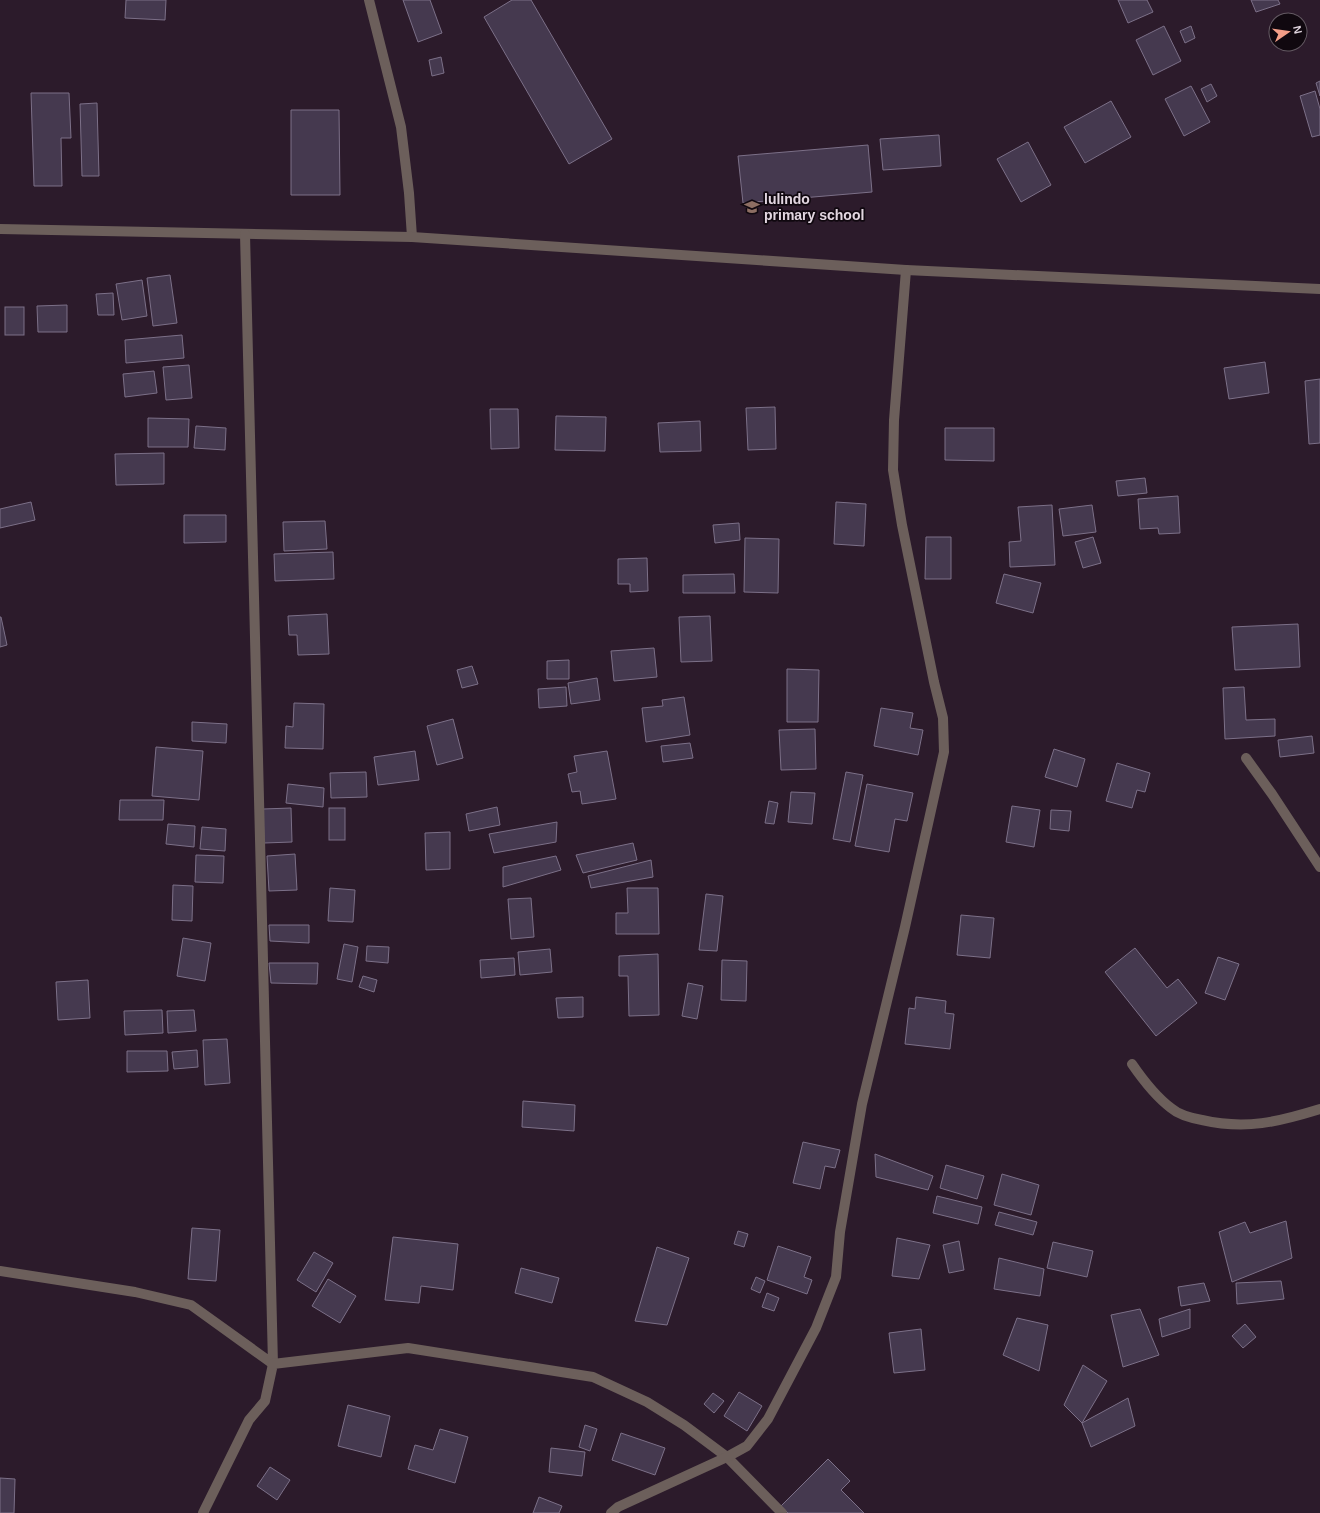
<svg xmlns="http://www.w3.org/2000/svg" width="1320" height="1513" font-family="Arial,sans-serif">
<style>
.building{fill:#45394f;stroke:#7c7088}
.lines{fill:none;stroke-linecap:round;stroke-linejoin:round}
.street{stroke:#6c5f5b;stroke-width:10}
.labels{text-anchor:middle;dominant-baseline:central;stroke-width:3.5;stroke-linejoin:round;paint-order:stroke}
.poi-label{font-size:14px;font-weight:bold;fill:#e2d6e0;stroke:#10080f;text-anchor:start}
</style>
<rect width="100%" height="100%" fill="#2c1b2b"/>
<!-- building -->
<g class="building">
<path d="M126 0H166L165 20 125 18Z"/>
<path d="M403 0H430L442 33 418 42Z"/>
<path d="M512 0H531L612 139 569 164 484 17Z"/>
<path d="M1118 0H1147L1153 12 1128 23Z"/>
<path d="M1251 0H1278L1280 4 1256 12Z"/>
<path d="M1164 26 1181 61 1153 75 1136 40Z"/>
<path d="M1191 26 1195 38 1185 43 1180 31Z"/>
<path d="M441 57 444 73 432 76 429 60Z"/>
<path d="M1320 81V96L1316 83Z"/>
<path d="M1211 84 1217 96 1207 102 1201 89Z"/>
<path d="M1191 86 1210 122 1184 136 1165 99Z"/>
<path d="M1315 91 1320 109V135L1312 137 1300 96Z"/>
<path d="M31 93H69L71 138H61L62 186H34Z"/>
<path d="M1111 101 1131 137 1085 163 1064 127Z"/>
<path d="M97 103 99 176H82L80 104Z"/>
<path d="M291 110H339L340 195H291Z"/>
<path d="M939 135 941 166 883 170 880 139Z"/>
<path d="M1028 142 1051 185 1021 202 997 159Z"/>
<path d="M868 145 872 192 743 203 738 156Z"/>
<path d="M170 275 177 323 153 326 147 278Z"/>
<path d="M142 280 147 316 122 320 116 284Z"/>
<path d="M113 293 114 315H98L96 294Z"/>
<path d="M67 305V332H38L37 306Z"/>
<rect x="5" y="307" width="19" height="28"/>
<path d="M182 335 184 358 126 363 125 340Z"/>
<path d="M1265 362 1269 393 1229 399 1224 368Z"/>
<path d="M189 365 192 398 166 400 163 367Z"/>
<path d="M154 371 157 393 125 397 123 374Z"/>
<path d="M1320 379V443L1309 444 1305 381Z"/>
<path d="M775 407 776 449 748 450 746 408Z"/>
<path d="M490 409H518L519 448 491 449Z"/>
<path d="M556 416 606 417 605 451 555 450Z"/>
<path d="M148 418 189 419 188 447H148Z"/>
<path d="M700 421 701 451 660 452 658 423Z"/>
<path d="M196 426 226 428 225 450 194 448Z"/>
<path d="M945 428H994V461L945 460Z"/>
<path d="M164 453V484L116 485 115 454Z"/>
<path d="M1145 478 1147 493 1118 496 1116 481Z"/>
<path d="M1178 496 1180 533 1159 534 1158 528 1140 529 1138 499Z"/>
<path d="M31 502 35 520 0 528V509Z"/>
<path d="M836 502 866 504 864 546 834 544Z"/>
<path d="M1052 505 1055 565 1010 567 1009 542 1021 541 1018 507Z"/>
<path d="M1092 505 1096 532 1063 536 1059 509Z"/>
<path d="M184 515H226V542L184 543Z"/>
<path d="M325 521 327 549 284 551 283 522Z"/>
<path d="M739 523 740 540 715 543 713 525Z"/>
<path d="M926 537H951V579H925Z"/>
<path d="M1093 537 1101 563 1083 568 1075 542Z"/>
<path d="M745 538 779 539 778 593 744 592Z"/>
<path d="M333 552 334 579 275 581 274 554Z"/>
<path d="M647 558 648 591 630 592V584H618V559Z"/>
<path d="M734 574 735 593H683V575Z"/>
<path d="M1004 574 1041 583 1033 613 996 603Z"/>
<path d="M327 614 329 654 298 655 297 635H289L288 616Z"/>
<path d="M710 616 712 661 681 662 679 617Z"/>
<path d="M0 617H1L7 645 0 647Z"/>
<path d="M1298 624 1300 667 1235 670 1232 627Z"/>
<path d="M654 648 657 677 614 681 611 651Z"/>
<path d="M569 660V679H547V661Z"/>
<path d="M472 666 478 684 462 688 457 670Z"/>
<path d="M787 669 819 670 818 722H787Z"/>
<path d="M597 678 600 700 571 704 568 683Z"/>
<path d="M566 687 567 706 539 708 538 689Z"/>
<path d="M1244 687 1246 720 1275 719V736L1225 739 1223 688Z"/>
<path d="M684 697 690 735 646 742 642 708 663 706 662 700Z"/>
<path d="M294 703 324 704 323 749 285 748 286 726 293 727Z"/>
<path d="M881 708 913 713 910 728 923 730 918 755 874 746Z"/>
<path d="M453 719 463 758 437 765 427 726Z"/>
<path d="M192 722 227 724 226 743 192 741Z"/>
<path d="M815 729 816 769 781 770 779 730Z"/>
<path d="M1312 736 1314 753 1280 757 1278 740Z"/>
<path d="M690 743 693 758 663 762 661 746Z"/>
<path d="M156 747 203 751 199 800 152 796Z"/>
<path d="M1054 749 1085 759 1077 787 1045 777Z"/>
<path d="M415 751 419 780 378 785 374 757Z"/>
<path d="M607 751 616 799 582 804 580 791 572 792 568 774 577 772 574 756Z"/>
<path d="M1117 763 1150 773 1145 792 1137 790 1132 808 1106 801Z"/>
<path d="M366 772 367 797 331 798 330 773Z"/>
<path d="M846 772 863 775 850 842 833 839Z"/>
<path d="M288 784 324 788 323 807 286 803Z"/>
<path d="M867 784 913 793 907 821 895 819 889 852 855 846Z"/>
<path d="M791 792 815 793 812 824 788 822Z"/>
<path d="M120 800H164L163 820H119Z"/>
<path d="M769 801 778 803 774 824 765 823Z"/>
<path d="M1012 806 1040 810 1034 847 1006 842Z"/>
<path d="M497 807 500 825 469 831 466 814Z"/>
<path d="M291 808 292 842 264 843 263 809Z"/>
<rect x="329" y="808" width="16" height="32"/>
<path d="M1051 810 1071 811 1069 831 1050 829Z"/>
<path d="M557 822 556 842 494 853 489 834Z"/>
<path d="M168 824 195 826 194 847 166 844Z"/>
<path d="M202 827 226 829 225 851 200 849Z"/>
<path d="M450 832V869L426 870 425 833Z"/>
<path d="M633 843 637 860 583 873 576 855Z"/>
<path d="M295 854 297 890 269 891 267 856Z"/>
<path d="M196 855 224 856 223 883 195 882Z"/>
<path d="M556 856 561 870 503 887V867Z"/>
<path d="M651 860 653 877 591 888 588 876Z"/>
<path d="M173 885 193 886 192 921 172 920Z"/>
<path d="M330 888 355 890 353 922 328 921Z"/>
<path d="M627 888H658L659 934H616V913H628Z"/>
<path d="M706 894 723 896 717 951 699 950Z"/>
<path d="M531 898 534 937 511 939 508 899Z"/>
<path d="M961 915 994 918 990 958 957 955Z"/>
<path d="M269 925H309V943L270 941Z"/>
<path d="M183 938 211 943 205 981 177 976Z"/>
<path d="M344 944 358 947 352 982 337 979Z"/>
<path d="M367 946 389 947 388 963 366 961Z"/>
<path d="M1135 948 1167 988 1178 979 1197 1003 1156 1036 1105 972Z"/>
<path d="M550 949 552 972 520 975 518 952Z"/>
<path d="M658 954 659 1015 629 1016 628 976H619V956Z"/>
<path d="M1218 957 1239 964 1225 1000 1205 993Z"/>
<path d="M514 958 515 975 481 978 480 960Z"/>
<path d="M722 960 747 961 746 1001 721 1000Z"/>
<path d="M269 963H318L317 984 271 983Z"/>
<path d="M363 976 377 980 374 992 359 987Z"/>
<path d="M88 980 90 1018 58 1020 56 982Z"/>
<path d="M688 983 703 986 697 1019 682 1016Z"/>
<path d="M583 997V1017L558 1018 556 998Z"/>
<path d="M916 997 946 1001 945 1013 954 1014 950 1049 905 1044 909 1008 915 1009Z"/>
<path d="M162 1010 163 1033 125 1035 124 1011Z"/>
<path d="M194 1010 196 1031 168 1033 167 1011Z"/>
<path d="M227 1039 230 1083 205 1085 203 1040Z"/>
<path d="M197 1050 198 1067 174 1069 172 1052Z"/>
<path d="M127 1051H167L168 1071 127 1072Z"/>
<path d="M523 1101 575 1105 574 1131 522 1127Z"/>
<path d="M803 1142 840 1150 835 1168 825 1166 820 1189 793 1183Z"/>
<path d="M875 1154 933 1176 928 1190 876 1177Z"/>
<path d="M946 1165 984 1176 977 1199 940 1188Z"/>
<path d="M1002 1174 1039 1185 1031 1215 994 1205Z"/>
<path d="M937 1196 982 1207 978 1224 933 1213Z"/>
<path d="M999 1212 1037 1222 1033 1235 995 1225Z"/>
<path d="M1286 1221 1292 1258 1232 1282 1219 1232 1245 1222 1250 1233Z"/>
<path d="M192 1228 220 1230 216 1281 188 1279Z"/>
<path d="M738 1231 748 1234 744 1247 734 1244Z"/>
<path d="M393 1237 458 1244 453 1290 421 1286 419 1303 385 1300Z"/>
<path d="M897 1238 930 1245 919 1279 892 1276Z"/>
<path d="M959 1241 964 1270 949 1273 943 1245Z"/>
<path d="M1053 1242 1093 1251 1087 1277 1047 1268Z"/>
<path d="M778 1246 811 1257 804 1277 812 1280 807 1294 767 1280Z"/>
<path d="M657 1247 689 1258 667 1325 635 1321Z"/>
<path d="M314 1252 333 1263 316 1292 297 1280Z"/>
<path d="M999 1258 1044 1269 1040 1296 994 1289Z"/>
<path d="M521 1268 559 1278 552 1303 515 1293Z"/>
<path d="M756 1277 765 1281 760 1293 751 1289Z"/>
<path d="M328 1279 356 1296 340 1323 312 1306Z"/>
<path d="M1281 1281 1284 1299 1237 1304 1236 1283Z"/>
<path d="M1204 1283 1210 1301 1181 1306 1178 1287Z"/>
<path d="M767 1293 779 1298 774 1311 762 1307Z"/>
<path d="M1140 1309 1159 1355 1123 1367 1111 1315Z"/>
<path d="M1190 1309V1328L1162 1337 1159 1319Z"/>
<path d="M1017 1318 1048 1325 1039 1371 1003 1355Z"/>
<path d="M1245 1324 1256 1337 1243 1348 1232 1336Z"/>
<path d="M921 1329 925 1370 894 1373 889 1333Z"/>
<path d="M1083 1365 1107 1381 1082 1423 1064 1405Z"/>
<path d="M739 1392 762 1406 747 1431 724 1416Z"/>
<path d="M713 1393 724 1401 714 1413 704 1404Z"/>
<path d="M1128 1398 1135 1426 1091 1447 1082 1423Z"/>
<path d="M348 1405 390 1416 381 1457 338 1446Z"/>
<path d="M585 1425 597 1429 590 1451 579 1447Z"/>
<path d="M440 1429 468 1437 455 1483 408 1469 415 1445 433 1450Z"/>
<path d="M621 1433 665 1448 655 1475 612 1460Z"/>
<path d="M551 1448 585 1452 582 1476 549 1472Z"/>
<path d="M828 1459 850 1481 841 1490 864 1513H788L781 1506Z"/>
<path d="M270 1467 290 1480 277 1500 257 1486Z"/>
<path d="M0 1478 15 1479 14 1513H0Z"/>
<path d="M539 1497 562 1506 559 1513H533Z"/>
</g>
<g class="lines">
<!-- street -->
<g class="street">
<path d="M369 0 401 127 409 193 412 237"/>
<path d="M0 229 412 237 906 270 1320 289"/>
<path d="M1246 758 1272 794 1320 867"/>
<path d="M1132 1064C1143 1080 1155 1096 1171 1108 1179 1115 1191 1118 1202 1120 1246 1130 1278 1122 1320 1109"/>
<path d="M0 1271 135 1292 191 1305 273 1364 245 234"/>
<path d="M203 1513 249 1420 265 1401 273 1364 408 1348 593 1377 647 1402 684 1425 727 1457 782 1513"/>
<path d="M611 1513 618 1507 727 1457 747 1446 768 1419 816 1328 836 1277 840 1232 862 1104 905 927 944 752 943 718 934 682 902 525 893 470 894 420 906 270"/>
</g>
</g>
<!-- icons -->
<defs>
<g id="school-bare" transform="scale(1.2)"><path d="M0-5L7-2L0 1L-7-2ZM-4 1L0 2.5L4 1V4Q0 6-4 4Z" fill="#8d6e63" stroke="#10080f" stroke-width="2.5" paint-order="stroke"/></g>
</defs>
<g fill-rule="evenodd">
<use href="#school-bare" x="752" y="207"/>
</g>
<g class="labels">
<!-- poi labels -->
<g class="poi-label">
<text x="764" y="199">lulindo<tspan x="764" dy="16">primary school</tspan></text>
</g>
</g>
<!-- north arrow -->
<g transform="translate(1288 32) rotate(77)"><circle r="19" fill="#10080f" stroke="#645a63"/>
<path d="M0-3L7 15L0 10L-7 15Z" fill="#f49e88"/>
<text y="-6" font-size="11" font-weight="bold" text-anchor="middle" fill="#e2d6e0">N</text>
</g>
</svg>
